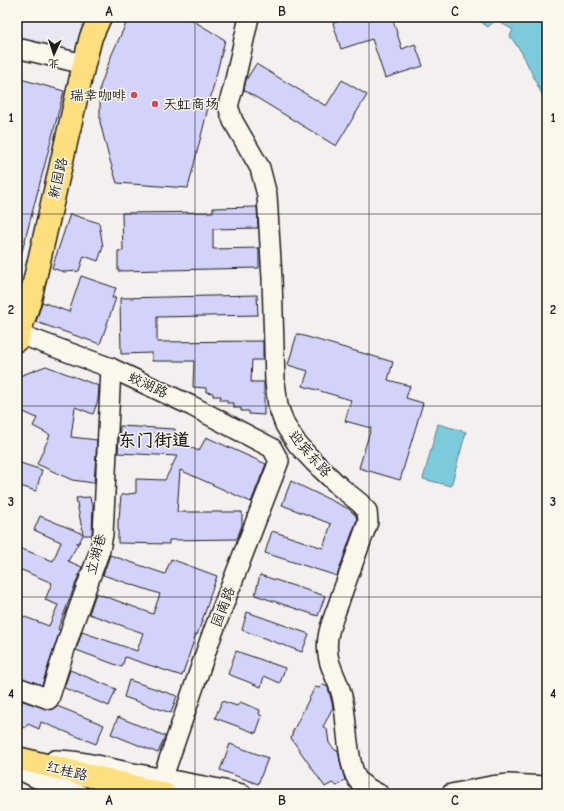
<svg xmlns="http://www.w3.org/2000/svg" width="564" height="811" font-family="'Comic Neue','LXGW WenKai TC',sans-serif">
<style>
.built{fill:#e9e7f3}
.water{fill:#7ecadd;stroke:#578490}
.building{fill:#d2d2fb;stroke:#1c1c1c}
.lines{fill:none;stroke-linecap:round;stroke-linejoin:round}
.minor-casing{stroke:#1c1c1c;stroke-width:22}
.major-casing{stroke:#1c1c1c;stroke-width:25}
.minor{stroke:#fbf7ec;stroke-width:19}
.major{stroke:#fedf80;stroke-width:22}
.grid{fill:none;stroke:#1c1c1c;stroke-width:1;stroke-opacity:0.55}
.poi-dot{fill:#d1495b;stroke:#fbf7ec;stroke-width:1.5}
.labels{text-anchor:middle;dominant-baseline:central;stroke-width:3;stroke-linejoin:round;paint-order:stroke}
.poi-label{font-size:14px;fill:#1c1c1c;stroke:#fbf7ec;text-anchor:end}
.street-label{font-size:14px;fill:#1c1c1c;stroke:#fbf7ec}
.district-label{font-size:18px;font-weight:bold;fill:#1c1c1c;stroke:#fbf7ec}
.neatline{fill:none;stroke:#1c1c1c;stroke-width:1.5}
.grid-label{font-size:13px;text-anchor:middle;font-weight:bold;fill:#1c1c1c}
</style>
<rect width="100%" height="100%" fill="#f3f0ef"/>
<filter id="ink" filterUnits="userSpaceOnUse"><feTurbulence type="fractalNoise" baseFrequency=".025" numOctaves="2"/><feDisplacementMap in="SourceGraphic" scale="8" xChannelSelector="R" yChannelSelector="G"/><feConvolveMatrix kernelMatrix="1 2 1 2 8 2 1 2 1" color-interpolation-filters="sRGB"/></filter>
<g filter="url(#ink)">
<!-- built -->
<path class="built" d="M17 17H87L79 40 66 50 17 39Z"/>
<!-- water -->
<g class="water">
<path d="M474 17H547V105L522 53 510 36 513 30 496 20 488 27Z"/>
<path d="M438 424 466 432 451 486 423 479Z"/>
</g>
<!-- building -->
<g class="building">
<path d="M129 17H187L225 40 188 188 117 183 108 154 100 122V87L112 54Z"/>
<path d="M352 17H392L402 49 415 44 423 66 385 78 372 39 341 49 333 23Z"/>
<path d="M256 64 326 106 342 80 367 95 336 146 244 90 246 80Z"/>
<path d="M17 78 64 91 20 259H17Z"/>
<path d="M257 207 258 228 213 229V249L259 248V268L118 271V251H123L122 213 213 212V208Z"/>
<path d="M70 214 99 223 103 247 98 261 84 256 79 271 64 272 52 268Z"/>
<path d="M81 276 116 288 112 298H116L100 344 36 322 42 302 69 312Z"/>
<path d="M257 295 258 315 157 317V342L263 341V360H252L251 382H264V415L249 414V411H241V408H234V403H227V400H220L221 396H213V393L206 392V388L193 387 194 361H152V353L121 354 120 298Z"/>
<path d="M297 334 393 362 388 380 410 386 406 398 423 403 400 480 359 468 371 428 345 421 351 400 303 386 308 371 288 365Z"/>
<path d="M46 366 99 386 98 400 93 414 75 407 71 437 97 440 94 483 72 480 37 464 50 435 33 426 37 418 17 409V377Z"/>
<path d="M120 426 175 429 174 440 199 451 206 437 266 464 251 502 180 470 177 512H242V525L237 539 169 540V544L118 543V519H119L121 495 136 493V479L165 480 177 456 118 453Z"/>
<path d="M17 462 42 470 36 491 17 485Z"/>
<path d="M291 481 349 509 356 516 357 519 351 536 337 576 265 553 272 531 323 548 331 524 282 505Z"/>
<path d="M90 497 91 503 93 504 92 535H83L79 543H76L78 544 68 561 82 567 58 629 60 630 42 685 17 676V614L49 626 58 605 45 600 52 583 17 568V547L53 561 61 542 34 530 40 516 83 534 76 498Z"/>
<path d="M110 555 165 574 171 559 217 576 209 598H210L197 635 196 634 182 676 125 657 122 667 76 650 82 632 137 651 143 633 89 614 96 593 153 614 160 594 103 575Z"/>
<path d="M260 575 325 596 318 616 255 595Z"/>
<path d="M247 612 309 634 302 652 242 630Z"/>
<path d="M236 651 285 668 280 683 264 676 261 687 228 674Z"/>
<path d="M70 670 116 689 109 706 64 688Z"/>
<path d="M129 680 177 696 171 713 124 697Z"/>
<path d="M321 684 328 687 333 707 323 727 327 729 329 743 336 751 338 750 341 766 345 780 337 786 332 783 325 787 291 738 293 731 315 687 320 688Z"/>
<path d="M17 699 46 709 51 710 57 706 104 725 96 744 41 722 39 729 28 724 25 728 17 725Z"/>
<path d="M222 701 237 706 240 702 260 710 259 714 262 716 256 733 215 718Z"/>
<path d="M118 717 165 736 158 753 111 734Z"/>
<path d="M230 744 268 758 258 784 220 770Z"/>
</g>
<g class="lines">
<!-- minor casing -->
<g class="minor-casing">
<g id="minor">
<path d="M249 17 233 89 228 106 233 121 260 168 267 195 272 278 275 382 278 406 285 425 298 445 314 462 340 487 360 503 367 511 368 522C359 547 350 571 341 596 337 610 330 623 328 637 324 666 339 676 343 701 347 720 347 763 357 779 362 786 371 790 379 794"/>
<path d="M17 48 84 64"/>
<path d="M19 334 111 368 192 406 272 448 279 461 210 640 166 768"/>
<path d="M17 687 49 699 72 627 100 550 103 534 111 368"/>
<path d="M55 760C81 760 107 768 133 773 169 780 206 786 242 794"/>
<path d="M20 770 55 787 79 794"/>
<path d="M451 794 491 786 509 784 547 786"/>
</g>
</g>
<!-- major casing -->
<g class="major-casing">
<g id="major">
<path d="M17 340 30 300 84 64 91 37 100 17"/>
<path d="M17 758 164 794"/>
</g>
</g>
<!-- minor -->
<use href="#minor" class="minor"/>
<!-- major -->
<use href="#major" class="major"/>
</g>
</g>
<!-- grid -->
<path class="grid" d="M195 17V794M369 17V794M17 214H547M17 406H547M17 597H547"/>
<!-- markers -->
<g class="poi-dot">
<circle cx="134" cy="95" r="4"/>
<circle cx="155" cy="104" r="4"/>
</g>
<g class="labels">
<!-- poi labels -->
<g class="poi-label">
<text x="126" y="95">瑞幸咖啡</text>
<text x="163" y="104" text-anchor="start">天虹商场</text>
</g>
<!-- street labels -->
<g class="street-label">
<text transform="translate(58 178) rotate(-77)">新园路</text>
<text transform="translate(148 385) rotate(25)">蛟湖路</text>
<text transform="translate(310 454) rotate(49)">迎宾东路</text>
<text transform="translate(96 554) rotate(-75)">立湖巷</text>
<text transform="translate(223 607) rotate(-69)">园南路</text>
<text transform="translate(67 771) rotate(14)">红桂路</text>
</g>
<!-- district labels -->
<g class="district-label">
<text x="154" y="440">东门街道</text>
</g>
</g>
<!-- margin -->
<rect width="564" height="811" fill="none" stroke="#fbf7ec" stroke-width="44"/>
<!-- north arrow -->
<g transform="translate(54 54) rotate(183)" stroke="#fbf7ec" stroke-width="3" paint-order="stroke">
<path d="M0-3L7 15L0 10L-7 15Z" fill="#1c1c1c"/>
<text y="-6" font-size="11" font-weight="bold" text-anchor="middle" fill="#1c1c1c">北</text>
</g>
<rect x="22" y="22" width="520" height="767" class="neatline"/>
<g class="grid-label">
<text x="109" y="16">A</text>
<text x="282" y="16">B</text>
<text x="455" y="16">C</text>
<text x="11" y="122">1</text>
<text x="553" y="122">1</text>
<text x="11" y="314">2</text>
<text x="553" y="314">2</text>
<text x="11" y="506">3</text>
<text x="553" y="506">3</text>
<text x="11" y="698">4</text>
<text x="553" y="698">4</text>
<text x="109" y="805">A</text>
<text x="282" y="805">B</text>
<text x="455" y="805">C</text>
</g>
</svg>
